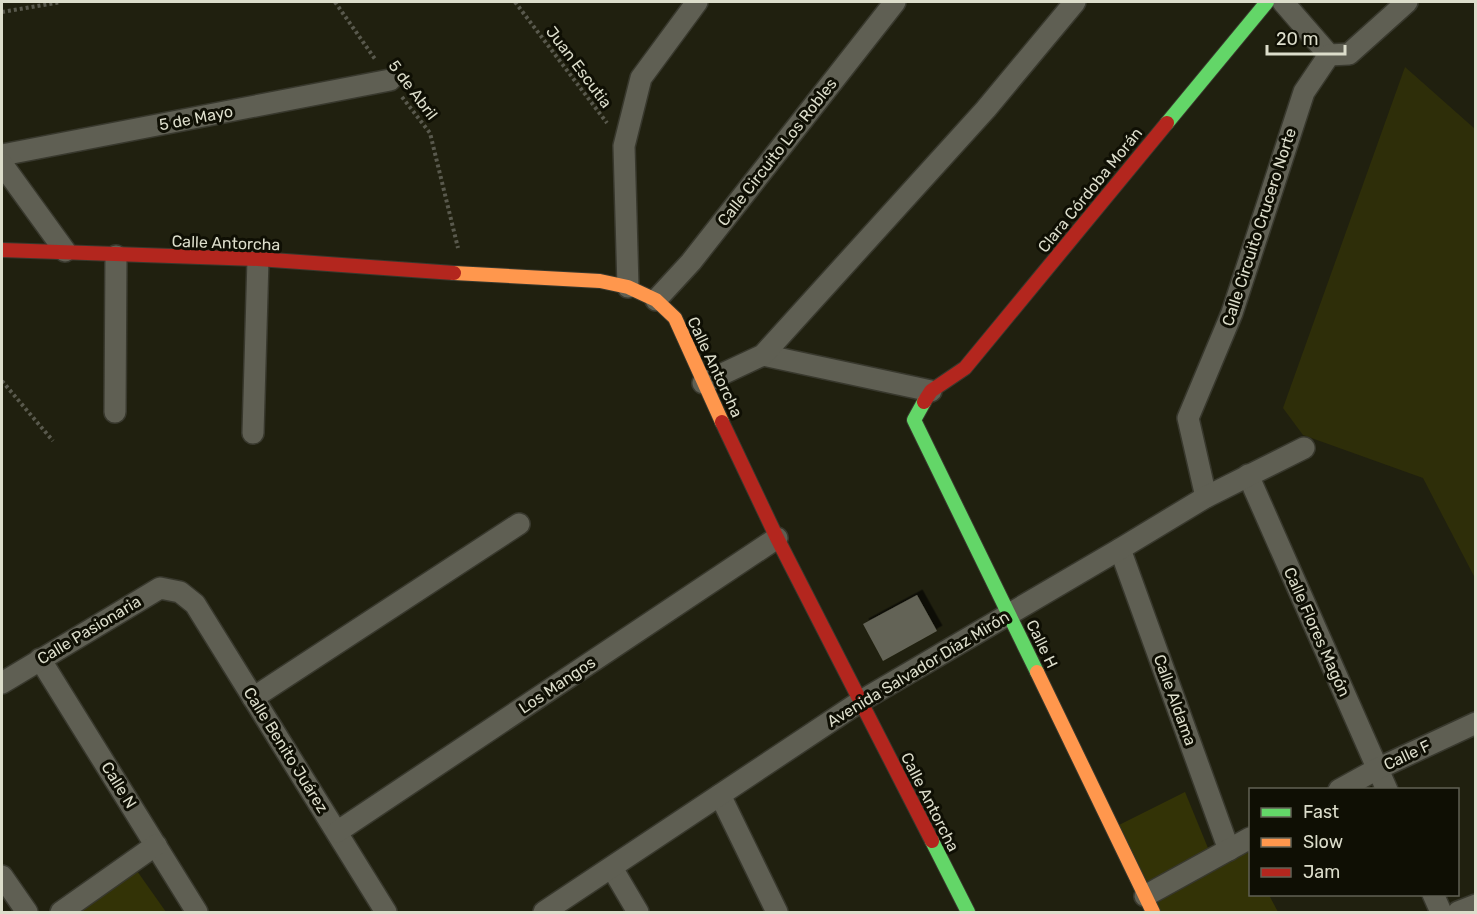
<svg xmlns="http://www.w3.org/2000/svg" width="1477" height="914" font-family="Rubik,sans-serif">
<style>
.built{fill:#2e2e09}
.green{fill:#333306}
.building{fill:#646456;filter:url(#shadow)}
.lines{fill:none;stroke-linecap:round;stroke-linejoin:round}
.street-casing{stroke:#38382d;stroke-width:24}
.fast-casing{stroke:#38382d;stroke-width:16}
.slow-casing{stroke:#38382d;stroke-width:16}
.jam-casing{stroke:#38382d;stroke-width:16}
.path{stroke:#59594d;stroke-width:4;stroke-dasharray:3 3;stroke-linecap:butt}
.street{stroke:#5f5f53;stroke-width:21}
.fast{stroke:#63d668;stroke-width:14}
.slow{stroke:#ff974d;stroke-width:14}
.jam{stroke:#b3261e;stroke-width:14}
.labels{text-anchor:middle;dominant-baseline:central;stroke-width:6;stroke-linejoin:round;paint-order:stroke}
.street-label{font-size:16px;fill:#dcddcb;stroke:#0f0f04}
</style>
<defs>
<filter id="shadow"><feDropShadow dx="5.5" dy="-5.5" stdDeviation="0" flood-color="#0009"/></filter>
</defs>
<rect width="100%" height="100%" fill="#20200f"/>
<!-- built -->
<path class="built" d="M1405 67 1475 129V578L1423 478 1303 435 1283 408Z"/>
<!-- green -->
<g class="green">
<path d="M1185 792 1210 853 1146 887 1115 827Z"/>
<path d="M1248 852 1250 857V894L1269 895 1278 912H1157L1152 901Z"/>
<path d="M137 871 166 912H77Z"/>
</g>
<!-- building -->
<path class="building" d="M917 595 937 631 883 661 863 624Z"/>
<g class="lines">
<!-- street casing -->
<g class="street-casing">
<g id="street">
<path d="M1283 2 1329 55"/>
<path d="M2 155 390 80"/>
<path d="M2 164 65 251"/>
<path d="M628 287 624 146 641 78 697 2"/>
<path d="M656 300 691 262 895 2"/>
<path d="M763 355 931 391"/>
<path d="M703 383 763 355 986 109 1075 2"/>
<path d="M115 412 116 256"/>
<path d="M253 433 258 259"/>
<path d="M1248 475 1387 790"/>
<path d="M1206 497 1188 418 1232 313 1304 92 1329 55 1349 54 1407 2"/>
<path d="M1120 549 1229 850"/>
<path d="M40 659 197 912"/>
<path d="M2 683 160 588 180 592 195 604 386 912"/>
<path d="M253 698 519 524"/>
<path d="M1339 790 1377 769 1476 723"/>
<path d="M720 795 777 912"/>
<path d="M337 832 777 538"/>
<path d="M612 868 638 912"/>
<path d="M2 876 27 912"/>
<path d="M1433 894 1441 912"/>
<path d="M1145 896 1250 838"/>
<path d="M61 912 156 845"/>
<path d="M544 912 861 701 1120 549 1206 497 1304 448"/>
<path d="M1458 912 1476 905"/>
</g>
</g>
<!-- fast casing -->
<g class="fast-casing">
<g id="fast">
<path d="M1167 123 1267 2"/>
<path d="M924 402 914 420 1037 672"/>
<path d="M932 841 968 912"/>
</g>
</g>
<!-- slow casing -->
<g class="slow-casing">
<g id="slow">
<path d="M454 273 600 281 628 287 656 300 675 318 722 422"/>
<path d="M1037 672 1153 912"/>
</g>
</g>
<!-- jam casing -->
<g class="jam-casing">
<g id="jam">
<path d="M2 250 258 259 454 273"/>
<path d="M924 402 931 391 965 368 1167 123"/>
<path d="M722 422 777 538 932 841"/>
</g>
</g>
<!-- path -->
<g class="path">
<path d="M335 2 375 59"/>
<path d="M515 2 607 123"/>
<path d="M2 12 61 2"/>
<path d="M402 97 430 133 458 248"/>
<path d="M2 381 53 441"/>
</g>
<!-- street -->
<use href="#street" class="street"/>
<!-- fast -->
<use href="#fast" class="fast"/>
<!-- slow -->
<use href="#slow" class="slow"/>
<!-- jam -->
<use href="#jam" class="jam"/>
</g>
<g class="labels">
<!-- street labels -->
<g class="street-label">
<text transform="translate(579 67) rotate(53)">Juan Escutia</text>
<text transform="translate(413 90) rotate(53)">5 de Abril</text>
<text transform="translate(196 118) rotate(-11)">5 de Mayo</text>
<text transform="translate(777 152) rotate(-52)">Calle Circuito Los Robles</text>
<text transform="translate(1090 190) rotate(-51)">Clara Córdoba Morán</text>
<text transform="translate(1259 227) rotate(-72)">Calle Circuito Crucero Norte</text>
<text transform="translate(226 243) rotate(2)">Calle Antorcha</text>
<text transform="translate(715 367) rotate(65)">Calle Antorcha</text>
<text transform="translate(89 630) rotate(-31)">Calle Pasionaria</text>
<text transform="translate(1317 632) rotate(66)">Calle Flores Magón</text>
<text transform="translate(1042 644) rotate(64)">Calle H</text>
<text transform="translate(918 669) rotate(-31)">Avenida Salvador Díaz Mirón</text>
<text transform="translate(557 685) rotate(-34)">Los Mangos</text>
<text transform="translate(1175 700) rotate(70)">Calle Aldama</text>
<text transform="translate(286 750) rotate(58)">Calle Benito Juárez</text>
<text transform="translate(1407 755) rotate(-25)">Calle F</text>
<text transform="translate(119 785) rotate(58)">Calle N</text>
<text transform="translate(930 802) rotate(63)">Calle Antorcha</text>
</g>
</g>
<!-- border -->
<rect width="1477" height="914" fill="none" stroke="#dcddcb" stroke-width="6"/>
<!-- legend -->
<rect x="1249" y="788" width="210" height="108" fill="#0f0f04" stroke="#616154" stroke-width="1.5"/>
<rect x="1261" y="808" width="30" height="9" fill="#63d668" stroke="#616154" stroke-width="1.5"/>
<text x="1303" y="818" font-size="18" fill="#dcddcb">Fast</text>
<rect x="1261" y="838" width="30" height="9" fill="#ff974d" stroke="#616154" stroke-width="1.5"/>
<text x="1303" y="848" font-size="18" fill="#dcddcb">Slow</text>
<rect x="1261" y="868" width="30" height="9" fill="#b3261e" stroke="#616154" stroke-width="1.5"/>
<text x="1303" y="878" font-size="18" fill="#dcddcb">Jam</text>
<!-- scale -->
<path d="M1267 45v9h78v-9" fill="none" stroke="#dcddcb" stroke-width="3"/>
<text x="1276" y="45" font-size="18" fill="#dcddcb" stroke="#0f0f04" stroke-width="4.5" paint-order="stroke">20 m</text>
</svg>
